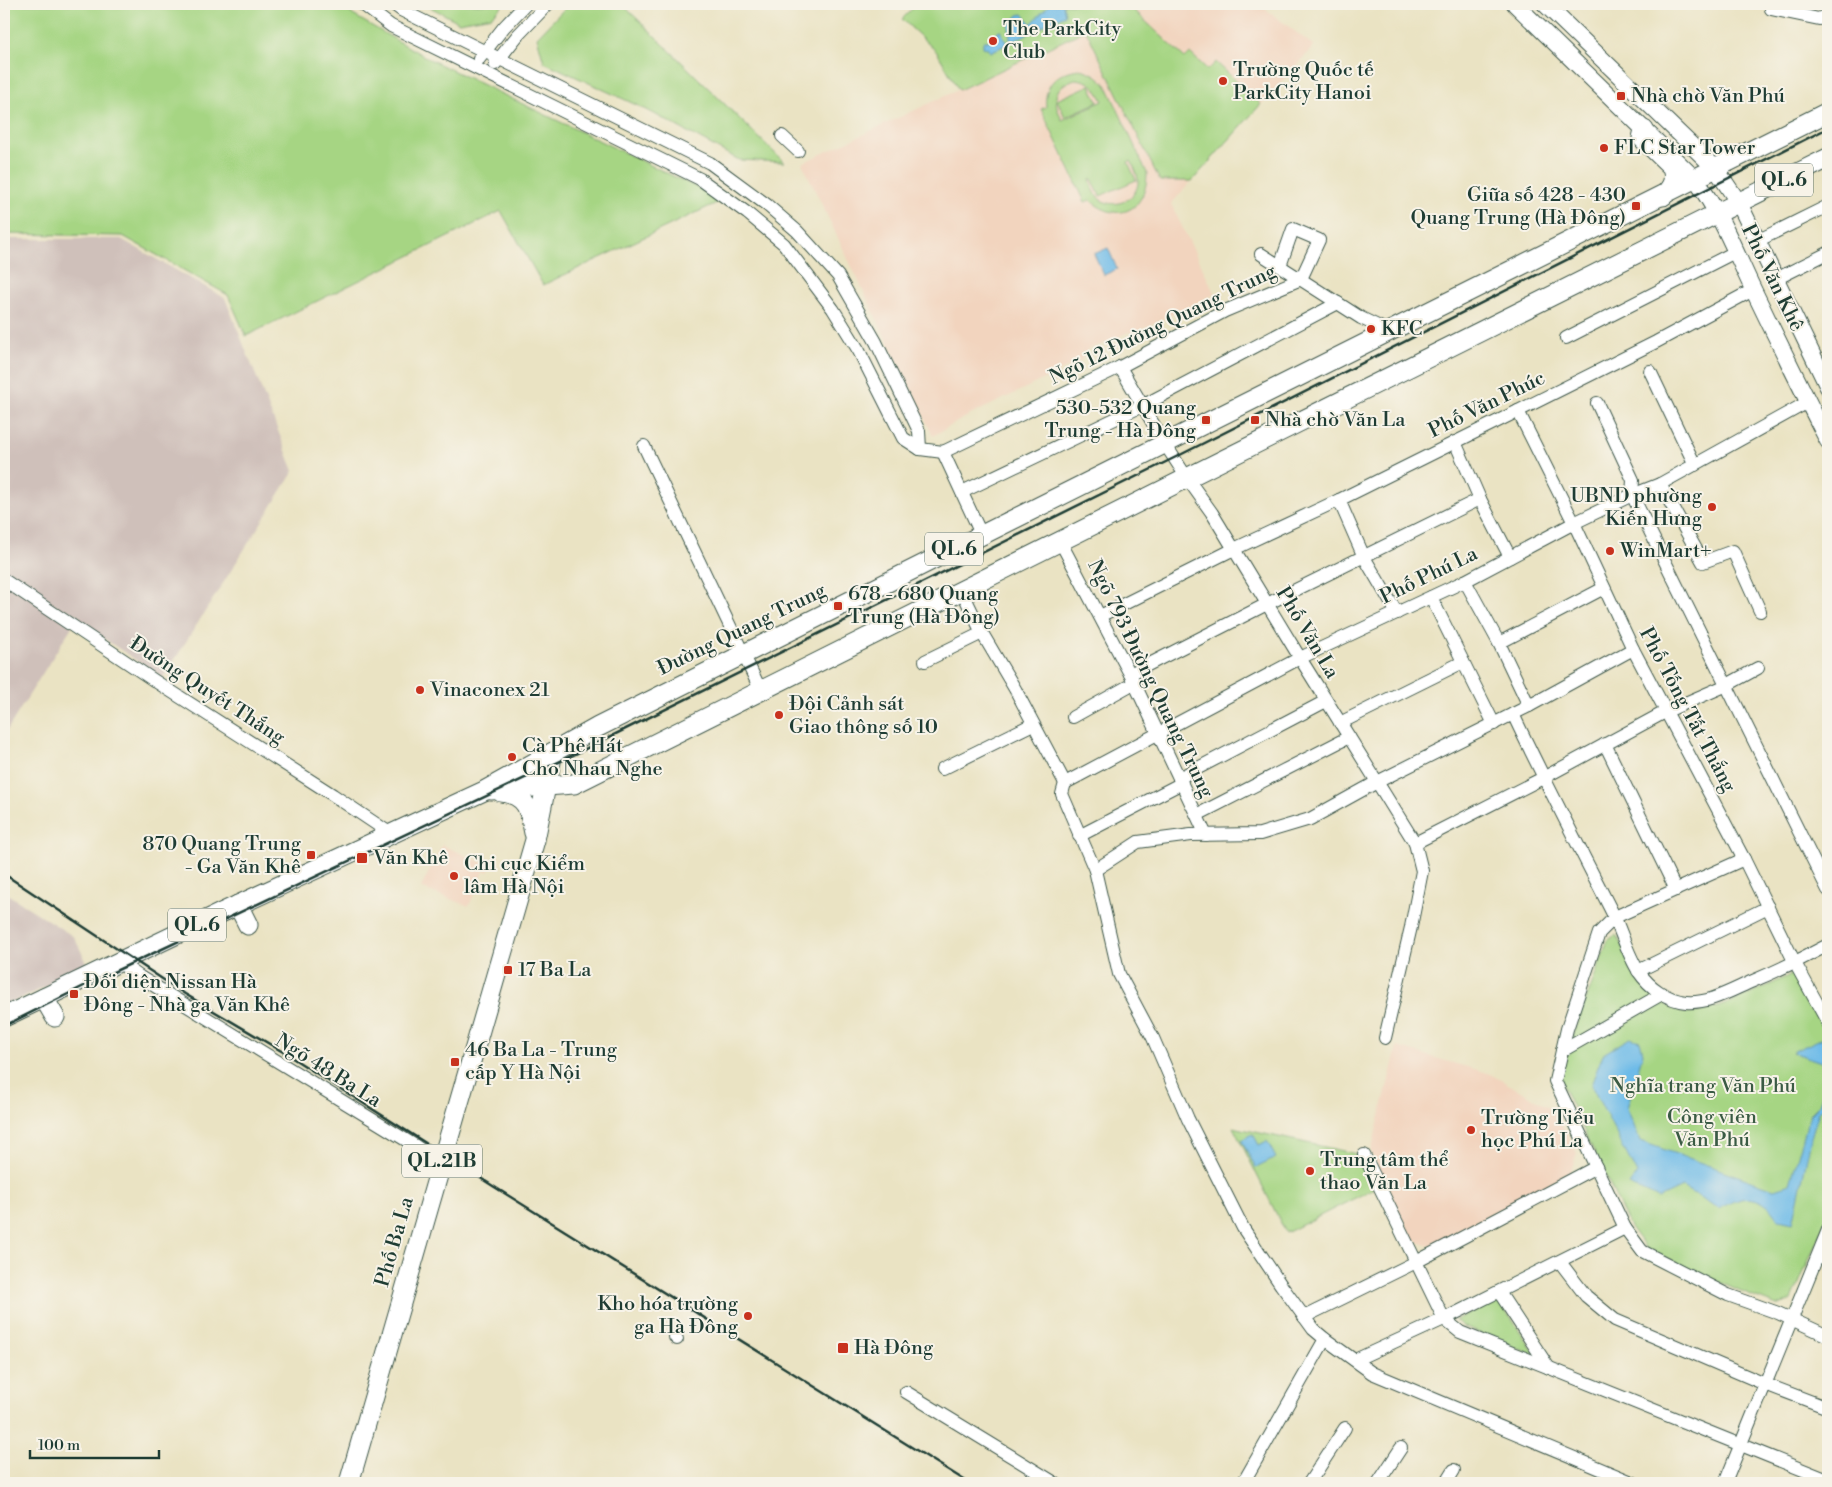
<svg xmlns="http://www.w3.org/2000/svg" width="1832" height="1487" font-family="'Libre Bodoni',serif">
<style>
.built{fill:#f2d4be}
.industrial{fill:#cfc0ba}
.green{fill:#a6d583;stroke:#62895c;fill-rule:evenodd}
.water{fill:#6ebbe8;stroke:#467c8e}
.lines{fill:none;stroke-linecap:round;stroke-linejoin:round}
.minor-casing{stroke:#3d5649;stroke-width:14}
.major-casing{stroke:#3d5649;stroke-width:18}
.highway-casing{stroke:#3d5649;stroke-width:21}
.minor{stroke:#fff;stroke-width:12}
.major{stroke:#fff;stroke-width:16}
.highway{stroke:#fff;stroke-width:19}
.rail{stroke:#1f3d34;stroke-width:2.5}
.poi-dot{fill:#c8321e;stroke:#f7f3e8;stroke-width:2}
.labels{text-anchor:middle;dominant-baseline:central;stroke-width:4;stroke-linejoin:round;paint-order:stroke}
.shield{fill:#f7f3e8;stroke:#60746a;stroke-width:1}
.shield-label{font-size:19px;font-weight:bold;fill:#1f3d34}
.poi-label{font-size:20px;fill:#1f3d34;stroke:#f7f3e8;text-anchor:start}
.street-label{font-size:20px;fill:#1f3d34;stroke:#f7f3e8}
.park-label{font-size:20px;fill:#3a5b44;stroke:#f7f3e8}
</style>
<rect width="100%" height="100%" fill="#f7f3e8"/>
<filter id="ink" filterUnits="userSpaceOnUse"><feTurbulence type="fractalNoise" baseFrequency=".02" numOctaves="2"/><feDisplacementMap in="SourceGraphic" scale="10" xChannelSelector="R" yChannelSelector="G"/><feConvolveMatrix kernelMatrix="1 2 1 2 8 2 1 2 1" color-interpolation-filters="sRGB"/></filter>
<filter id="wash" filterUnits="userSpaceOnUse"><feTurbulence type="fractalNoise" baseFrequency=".0096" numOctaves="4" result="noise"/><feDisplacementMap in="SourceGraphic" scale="20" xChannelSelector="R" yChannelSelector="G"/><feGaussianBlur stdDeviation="1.12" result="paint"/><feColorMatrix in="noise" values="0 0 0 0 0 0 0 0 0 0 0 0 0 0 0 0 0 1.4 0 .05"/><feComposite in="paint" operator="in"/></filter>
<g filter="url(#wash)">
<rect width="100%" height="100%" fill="#eae3c3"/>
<!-- built -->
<g class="built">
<path d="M1127 4H1259L1314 46 1171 204 1215 294 1133 333 1128 332 1107 343 1088 349 1081 361 962 419 933 436 802 163 1086 30 1129 118 1185 58Z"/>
<path d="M442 845 490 866 488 872 484 871 469 906 421 888Z"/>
<path d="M1397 1047 1488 1073 1553 1109 1577 1153 1570 1173 1433 1247 1412 1240 1371 1152Z"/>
</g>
<!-- industrial -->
<g class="industrial">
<path d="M4 239H121L225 298 294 471 163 678 76 620 4 735Z"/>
<path d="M4 892 74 937 89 967 4 1006Z"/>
</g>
<!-- green -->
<g class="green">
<path d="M4 4H340L353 15 429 59 723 200 543 285 501 211 246 336 228 295 123 236 4 234Z"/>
<path d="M424 4H504L492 16 459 22Z"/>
<path d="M569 4H622L784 162 739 160 647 110 544 62 537 37Z"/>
<path d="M917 4H1127L1185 58 1190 53 1208 70 1216 62 1261 104 1192 181H1160L1086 30 959 90 937 52 902 19Z"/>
<path d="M1080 69C1092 72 1099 76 1107 86L1147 173C1147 210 1118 225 1090 200L1085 202 1041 109 1046 107C1043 84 1059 71 1080 69ZM1075 79C1091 80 1096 88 1103 101L1062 120C1053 100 1052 87 1075 79ZM1131 161C1134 167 1137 173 1138 180 1139 198 1117 210 1101 200 1095 196 1092 186 1090 179H1092L1100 196 1136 180 1128 162Z"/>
<path d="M1090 85 1098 102 1065 117 1057 100Z"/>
<path d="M1616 935C1630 960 1651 1003 1681 1012 1705 1019 1769 985 1792 974L1828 1034V1215L1792 1300 1777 1306 1739 1291 1647 1250 1630 1227 1560 1080 1564 1061 1608 940Z"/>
<path d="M1233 1127 1357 1154 1373 1189 1286 1233Z"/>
<path d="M1497 1298 1537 1356 1464 1327 1455 1320Z"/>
</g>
<!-- water -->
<g class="water">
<path d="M1050 4H1063L1065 15 1013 41 1010 40 1009 25 1018 15 1023 14 1031 24Z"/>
<path d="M1000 30 1006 42V45L990 52 987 48 983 47V42L984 41H989Z"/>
<path d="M1108 248 1117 269 1104 275 1094 254Z"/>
<path d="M1825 1037 1828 1046V1071L1827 1064 1792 1052Z"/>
<path d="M1630 1038 1640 1041 1643 1053 1627 1108 1640 1141 1774 1189 1790 1184 1810 1114 1819 1105 1828 1075V1106L1819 1112 1812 1134 1793 1223 1779 1220C1764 1195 1743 1192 1720 1209L1682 1187 1659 1198 1629 1185 1637 1174 1591 1085 1603 1054Z"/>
<path d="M1253 1134 1259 1145 1267 1141 1276 1158 1256 1168 1241 1140Z"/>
</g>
</g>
<g filter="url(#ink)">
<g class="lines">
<!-- minor casing -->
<g class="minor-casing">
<g id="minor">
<path d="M362 4 391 26 700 179 747 213 784 244 833 309 859 351 903 438 920 449 943 452 1120 367 1225 311 1301 279"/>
<path d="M393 4 401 10 710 163 767 205 797 231 838 276 876 342 919 431 920 449"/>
<path d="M1772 4 1771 9 1819 19 1828 14"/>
<path d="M479 59 504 27 526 4"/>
<path d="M495 64 518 35 548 4"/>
<path d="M782 136 798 151"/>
<path d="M1757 241 1828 206"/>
<path d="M1261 254 1361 318 1390 332"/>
<path d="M1280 266 1293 229 1319 240 1301 279"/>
<path d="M1776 279 1828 253"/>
<path d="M1566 338 1735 252"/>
<path d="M1120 367 1165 444 1187 478 1212 513 1300 658 1415 843 1422 871 1411 927 1385 1038"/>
<path d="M1650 371 1695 465"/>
<path d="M1597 403 1633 480 1632 495 1828 890"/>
<path d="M1518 411 1574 523 1633 649 1744 859 1795 963 1828 1023"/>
<path d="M1455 442 1480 499 1510 557"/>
<path d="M644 446 761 691"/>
<path d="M943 452 982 536"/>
<path d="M1660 484 1703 562 1733 551 1760 611"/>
<path d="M962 492 1144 405 1338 303"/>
<path d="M1339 500 1364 557 1397 613"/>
<path d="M1060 541 1130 674 1206 835"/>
<path d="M4 580 155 681 333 795 391 834"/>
<path d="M1465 581 1499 643 1529 706"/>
<path d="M962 591 982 633 1015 689 1065 783"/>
<path d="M1431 597 1494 724"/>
<path d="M1100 616 1234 549 1339 500 1518 411 1656 342 1753 290"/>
<path d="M1499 643 1604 588"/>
<path d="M925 661 982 633"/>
<path d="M1130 674 1267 604 1480 499"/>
<path d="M1513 714C1544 780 1578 845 1611 910 1621 929 1627 954 1639 972 1649 987 1667 1000 1686 1002 1709 1004 1732 990 1753 981 1779 970 1804 958 1828 945"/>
<path d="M1073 717 1134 683"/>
<path d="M1340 723 1463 662"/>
<path d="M1605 744 1676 890"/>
<path d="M942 769 1033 724"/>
<path d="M1179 778 1326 701"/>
<path d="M1065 783 1062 794 1095 870 1119 974 1153 1038 1188 1119 1243 1228 1281 1285 1313 1329 1325 1339 1372 1373 1634 1483"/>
<path d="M1065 783 1300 658 1465 581 1574 523 1632 495 1660 484 1808 402"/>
<path d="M1197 815 1349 737"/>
<path d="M1079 836 1182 783"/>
<path d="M1415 843 1543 778 1667 711 1727 685 1758 668"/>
<path d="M1744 859 1615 917 1599 933 1567 1029 1555 1081 1625 1228 1642 1251 1728 1295 1778 1313 1828 1336"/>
<path d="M1095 870 1138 842 1191 835 1260 834 1310 819 1377 782 1529 706 1633 649"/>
<path d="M120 963 140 977 414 1145 441 1164"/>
<path d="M1638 971 1768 907"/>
<path d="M1562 1051 1662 994"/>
<path d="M1364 1155 1444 1319 1460 1332 1828 1480"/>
<path d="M1560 1262 1586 1296 1615 1320 1765 1384 1828 1408"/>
<path d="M1499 1292 1549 1368"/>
<path d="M1304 1317 1416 1262 1596 1167"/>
<path d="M675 1337 677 1339"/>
<path d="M1355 1360 1444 1319 1625 1228"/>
<path d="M906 1392 1055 1483"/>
<path d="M1243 1483 1325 1339"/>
<path d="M1309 1483 1345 1428"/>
<path d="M1378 1483 1401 1448"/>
<path d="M1446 1483 1454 1470"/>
<path d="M1725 1483 1828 1230"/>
</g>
</g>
<!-- major casing -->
<g class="major-casing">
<g id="major">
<path d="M1515 4 1695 179C1720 212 1735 251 1752 287 1777 339 1802 390 1828 441"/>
<path d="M1545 4 1716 169 1739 203 1828 387"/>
</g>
</g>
<!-- highway casing -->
<g class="highway-casing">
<g id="highway">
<path d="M1644 130 1642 138 1672 167C1676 180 1672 187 1663 196"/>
<path d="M491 790 574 784 1828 158"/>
<path d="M501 792C527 794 530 811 534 833"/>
<path d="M238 905 248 925"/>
<path d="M44 998 55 1017"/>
<path d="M4 1017 223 912 484 791 598 727 1828 112"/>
<path d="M349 1483 535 840 553 752"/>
</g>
</g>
<!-- minor -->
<use href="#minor" class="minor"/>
<!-- major -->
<use href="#major" class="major"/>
<!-- highway -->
<use href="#highway" class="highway"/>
<!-- rail -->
<g class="rail">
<path d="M4 874 185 994 283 1052 493 1186 969 1483"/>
<path d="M4 1026 90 983 563 760 1182 454 1828 128"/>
</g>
</g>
</g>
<!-- markers -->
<g class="poi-dot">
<circle cx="993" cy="41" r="5"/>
<circle cx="1223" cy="81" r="5"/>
<rect x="1616" y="91" width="10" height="10" rx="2.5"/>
<circle cx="1604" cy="148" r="5"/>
<rect x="1631" y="201" width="10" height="10" rx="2.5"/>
<circle cx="1371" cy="329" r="5"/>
<rect x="1201" y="415" width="10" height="10" rx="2.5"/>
<rect x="1250" y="415" width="10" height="10" rx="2.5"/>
<circle cx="1712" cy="507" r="5"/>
<circle cx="1610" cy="551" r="5"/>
<rect x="833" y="601" width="10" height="10" rx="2.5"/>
<circle cx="420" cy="690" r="5"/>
<circle cx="779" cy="715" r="5"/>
<circle cx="512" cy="757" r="5"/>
<rect x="306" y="850" width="10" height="10" rx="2.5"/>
<rect x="356" y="852" width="12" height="12" rx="2.5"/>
<circle cx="454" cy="876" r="5"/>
<rect x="503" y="965" width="10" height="10" rx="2.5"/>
<rect x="69" y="989" width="10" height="10" rx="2.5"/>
<rect x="450" y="1057" width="10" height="10" rx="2.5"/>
<circle cx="1471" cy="1130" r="5"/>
<circle cx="1310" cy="1171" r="5"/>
<circle cx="748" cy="1316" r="5"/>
<rect x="837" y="1342" width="12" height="12" rx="2.5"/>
</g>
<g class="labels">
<!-- shield labels -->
<g class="shield">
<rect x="1755" y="163.5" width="58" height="33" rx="4"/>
<rect x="925" y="532.5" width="58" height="33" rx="4"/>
<rect x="168" y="908.5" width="58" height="33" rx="4"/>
<rect x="402" y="1144.5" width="80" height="33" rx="4"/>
</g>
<g class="shield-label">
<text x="1784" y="180">QL.6</text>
<text x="954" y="549">QL.6</text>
<text x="197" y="925">QL.6</text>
<text x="442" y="1161">QL.21B</text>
</g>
<!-- poi labels -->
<g class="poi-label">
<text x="1003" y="29">The ParkCity<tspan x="1003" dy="23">Club</tspan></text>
<text x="1233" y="70">Trường Quốc tế<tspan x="1233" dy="23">ParkCity Hanoi</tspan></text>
<text x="1631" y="96">Nhà chờ Văn Phú</text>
<text x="1614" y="148">FLC Star Tower</text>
<text x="1626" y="195" text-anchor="end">Giữa số 428 - 430<tspan x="1626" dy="23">Quang Trung (Hà Đông)</tspan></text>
<text x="1381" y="329">KFC</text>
<text x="1196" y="408" text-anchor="end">530-532 Quang<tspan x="1196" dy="23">Trung - Hà Đông</tspan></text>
<text x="1265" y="420">Nhà chờ Văn La</text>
<text x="1702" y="496" text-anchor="end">UBND phường<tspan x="1702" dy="23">Kiến Hưng</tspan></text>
<text x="1620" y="551">WinMart+</text>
<text x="848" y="594">678 - 680 Quang<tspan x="848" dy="23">Trung (Hà Đông)</tspan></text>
<text x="430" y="690">Vinaconex 21</text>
<text x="789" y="704">Đội Cảnh sát<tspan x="789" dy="23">Giao thông số 10</tspan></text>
<text x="522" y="746">Cà Phê Hát<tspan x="522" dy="23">Cho Nhau Nghe</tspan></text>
<text x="301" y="844" text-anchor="end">870 Quang Trung<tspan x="301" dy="23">- Ga Văn Khê</tspan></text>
<text x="373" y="858">Văn Khê</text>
<text x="464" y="864">Chi cục Kiểm<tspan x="464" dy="23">lâm Hà Nội</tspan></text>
<text x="518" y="970">17 Ba La</text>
<text x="84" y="982">Đối diện Nissan Hà<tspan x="84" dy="23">Đông - Nhà ga Văn Khê</tspan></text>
<text x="465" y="1050">46 Ba La - Trung<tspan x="465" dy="23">cấp Y Hà Nội</tspan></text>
<text x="1481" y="1118">Trường Tiểu<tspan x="1481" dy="23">học Phú La</tspan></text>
<text x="1320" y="1160">Trung tâm thể<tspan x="1320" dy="23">thao Văn La</tspan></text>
<text x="738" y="1304" text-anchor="end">Kho hóa trường<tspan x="738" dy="23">ga Hà Đông</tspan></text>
<text x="854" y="1348">Hà Đông</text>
</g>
<!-- street labels -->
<g class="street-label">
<text transform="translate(1772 278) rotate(64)">Phố Văn Khê</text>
<text transform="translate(1163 325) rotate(-26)">Ngõ 12 Đường Quang Trung</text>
<text transform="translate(1487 405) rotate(-26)">Phố Văn Phúc</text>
<text transform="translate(1429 576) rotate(-26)">Phố Phú La</text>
<text transform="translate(742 630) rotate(-26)">Đường Quang Trung</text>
<text transform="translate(1307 633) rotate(59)">Phố Văn La</text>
<text transform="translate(1150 679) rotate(64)">Ngõ 793 Đường Quang Trung</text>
<text transform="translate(207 691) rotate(33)">Đường Quyết Thắng</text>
<text transform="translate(1687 710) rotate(62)">Phố Tống Tất Thắng</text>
<text transform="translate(328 1071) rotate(32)">Ngõ 48 Ba La</text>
<text transform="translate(395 1242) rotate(-74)">Phố Ba La</text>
</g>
<!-- park labels -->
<g class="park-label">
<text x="1703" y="1086">Nghĩa trang Văn Phú</text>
<text x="1712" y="1117">Công viên<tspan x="1712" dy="23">Văn Phú</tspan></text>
</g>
</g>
<!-- margin -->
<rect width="1832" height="1487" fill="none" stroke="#f7f3e8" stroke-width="20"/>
<!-- scale -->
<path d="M30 1450v8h129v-8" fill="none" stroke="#1f3d34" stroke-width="2.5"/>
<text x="38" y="1450" font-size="15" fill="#1f3d34" stroke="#f7f3e8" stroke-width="4" paint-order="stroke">100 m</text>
</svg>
